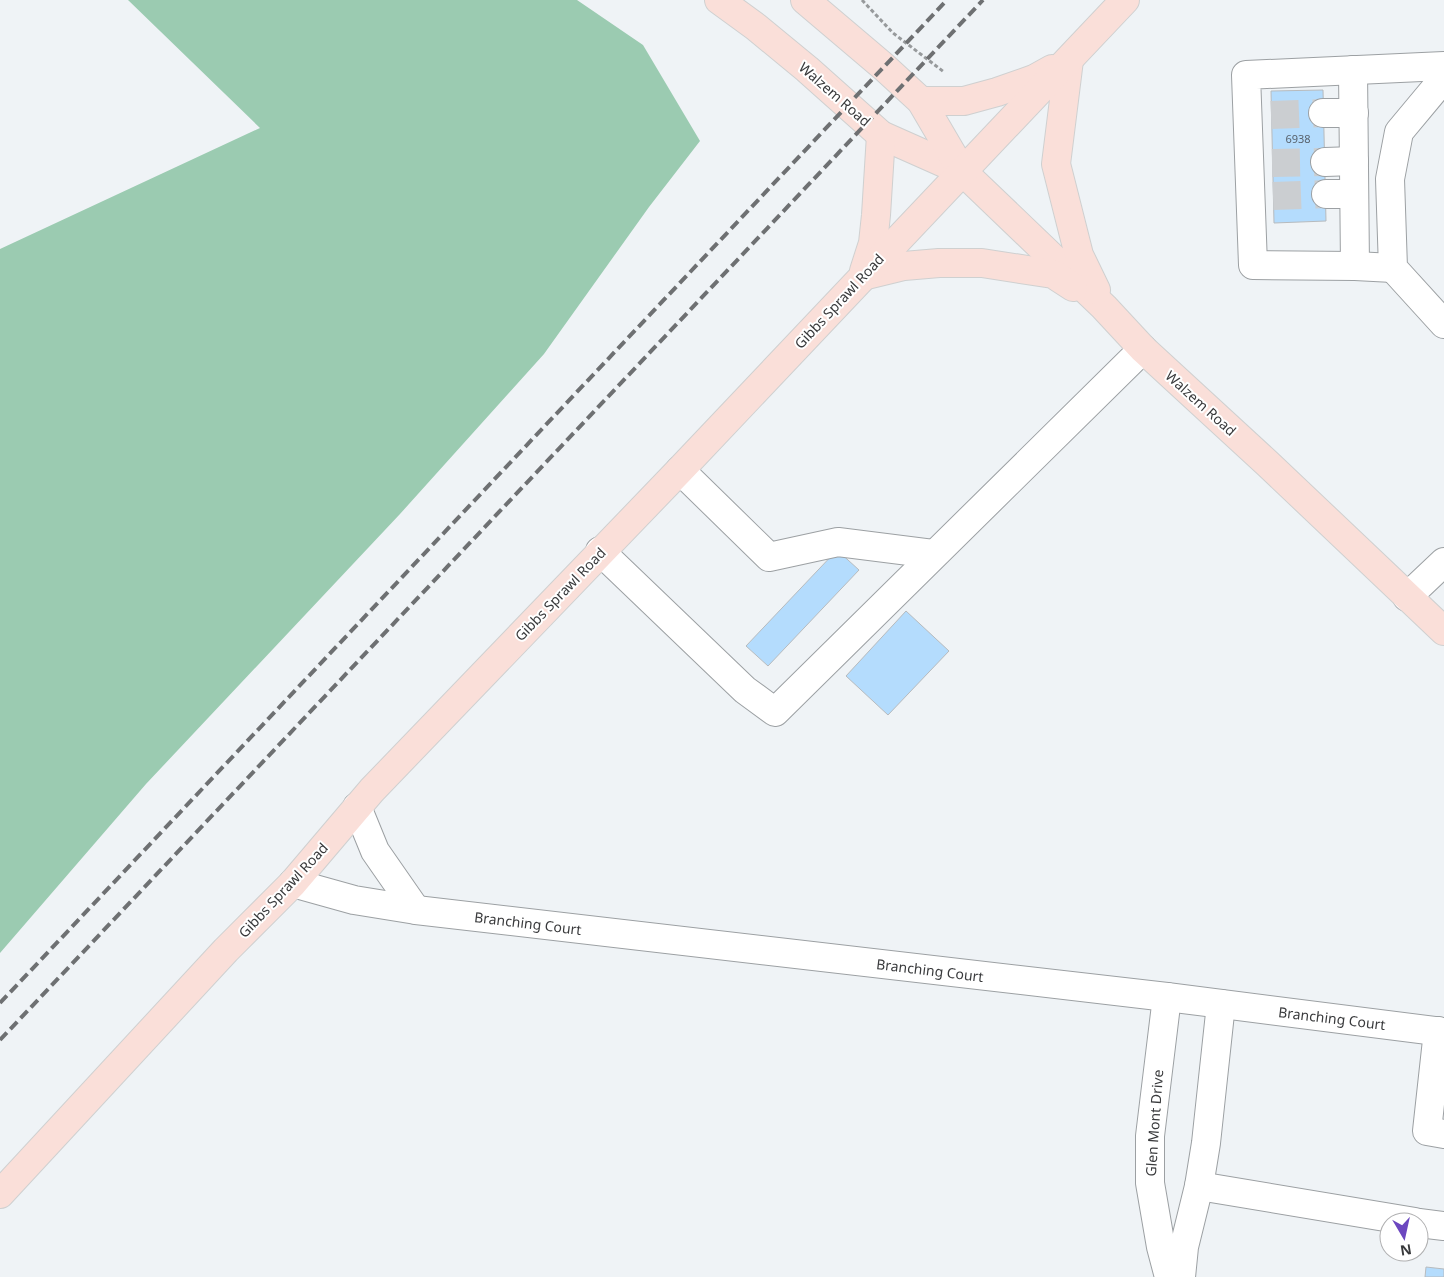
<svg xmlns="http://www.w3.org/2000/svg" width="1444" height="1277" font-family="'Noto Sans',sans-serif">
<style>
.forest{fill:#9bcbb1}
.building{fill:#b4dcfd;stroke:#b7bbbe}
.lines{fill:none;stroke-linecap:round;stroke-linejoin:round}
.minor-tunnel{stroke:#cbced1;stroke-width:28;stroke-dasharray:28 14;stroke-linecap:butt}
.minor-casing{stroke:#9ca0a3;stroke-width:30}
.major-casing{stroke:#cfd0d0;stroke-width:30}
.path{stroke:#979a9c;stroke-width:3;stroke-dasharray:4 2.5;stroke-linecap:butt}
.minor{stroke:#fff;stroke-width:28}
.major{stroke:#fadfd9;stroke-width:28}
.rail{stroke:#6e7072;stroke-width:4;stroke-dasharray:10 5;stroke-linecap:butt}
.labels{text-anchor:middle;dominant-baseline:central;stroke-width:4;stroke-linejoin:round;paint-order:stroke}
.number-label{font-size:11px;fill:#58626c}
.street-label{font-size:14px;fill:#393a3c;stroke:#fff}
</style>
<rect width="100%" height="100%" fill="#eff3f6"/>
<!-- forest -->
<path class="forest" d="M128 0H577L643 45 700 141 649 207 544 354 400 514 146 784 0 953V249L260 128Z"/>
<!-- building -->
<g class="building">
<path d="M1323 90 1326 221 1274 223 1271 91Z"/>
<path d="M837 550 859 570 768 666 746 646Z"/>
<path d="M906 611 949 651 888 715 846 676Z"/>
<path d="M1426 1267 1444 1269V1277H1425Z"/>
</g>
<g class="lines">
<!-- minor-tunnel -->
<g class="minor-tunnel">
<path d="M1271 115 1323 113"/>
<path d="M1272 163 1325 162"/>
<path d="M1273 196 1326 194"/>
</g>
<!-- minor casing -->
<g class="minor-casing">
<g id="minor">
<path d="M1353 70 1355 266"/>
<path d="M1444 78 1399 132 1390 179 1393 268 1444 324"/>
<path d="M1323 113H1354"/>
<path d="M1325 162 1354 161"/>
<path d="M1326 194H1354"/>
<path d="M1393 268 1355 266 1253 265 1246 75 1444 66"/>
<path d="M680 470 769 557 838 542 933 554"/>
<path d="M600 551 745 690 775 712 1143 349"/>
<path d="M1407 597 1444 562"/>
<path d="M357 807 375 851 416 910"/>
<path d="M293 883 354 900 416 910 1167 997 1444 1032"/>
<path d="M1167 997 1150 1136V1183L1161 1247 1169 1277"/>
<path d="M1438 1031 1427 1131 1444 1134"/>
<path d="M1199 1186 1415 1222"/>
<path d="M1419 1223 1444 1226"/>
<path d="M1181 1277 1184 1247 1199 1186 1206 1143 1221 1004"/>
</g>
</g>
<!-- major casing -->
<g class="major-casing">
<g id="major">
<path d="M719 0 756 27 807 69 881 135 962 171"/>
<path d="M805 0 884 67 921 101 962 171 1104 307 1143 349 1268 464 1444 631"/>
<path d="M1069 60 1056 164 1079 255 1096 290"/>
<path d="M921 101H964L997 92 1034 79 1052 69"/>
<path d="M864 271 873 243 876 215 881 135"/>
<path d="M863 276 904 266 939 263H982L1053 274 1073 287"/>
<path d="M0 1194 226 950 293 883 372 790 680 470 1125 0"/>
</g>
</g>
<!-- path -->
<path class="path" d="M862 0 893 33 944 72"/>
<!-- minor -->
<use href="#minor" class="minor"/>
<!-- major -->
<use href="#major" class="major"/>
<!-- rail -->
<g class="rail">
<path d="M0 1003 947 0"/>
<path d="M0 1040 983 0"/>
</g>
</g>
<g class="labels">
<!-- number labels -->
<g class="number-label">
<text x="1298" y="138">6938</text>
</g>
<!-- street labels -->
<g class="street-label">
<text transform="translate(835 94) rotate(41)">Walzem Road</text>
<text transform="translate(839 301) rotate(-47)">Gibbs Sprawl Road</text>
<text transform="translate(1201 403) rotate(42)">Walzem Road</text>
<text transform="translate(560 594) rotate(-46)">Gibbs Sprawl Road</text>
<text transform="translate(283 890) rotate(-47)">Gibbs Sprawl Road</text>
<text transform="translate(528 923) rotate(7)">Branching Court</text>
<text transform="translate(930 970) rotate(7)">Branching Court</text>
<text transform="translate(1332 1018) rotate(7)">Branching Court</text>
<text transform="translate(1154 1123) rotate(-86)">Glen Mont Drive</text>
</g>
</g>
<!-- north arrow -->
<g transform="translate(1404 1237) rotate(171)"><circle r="24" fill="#ffffff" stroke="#b0b0b1"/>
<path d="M0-4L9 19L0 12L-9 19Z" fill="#6c47c0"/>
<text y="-8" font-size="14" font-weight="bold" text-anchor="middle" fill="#393a3c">N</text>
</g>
</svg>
